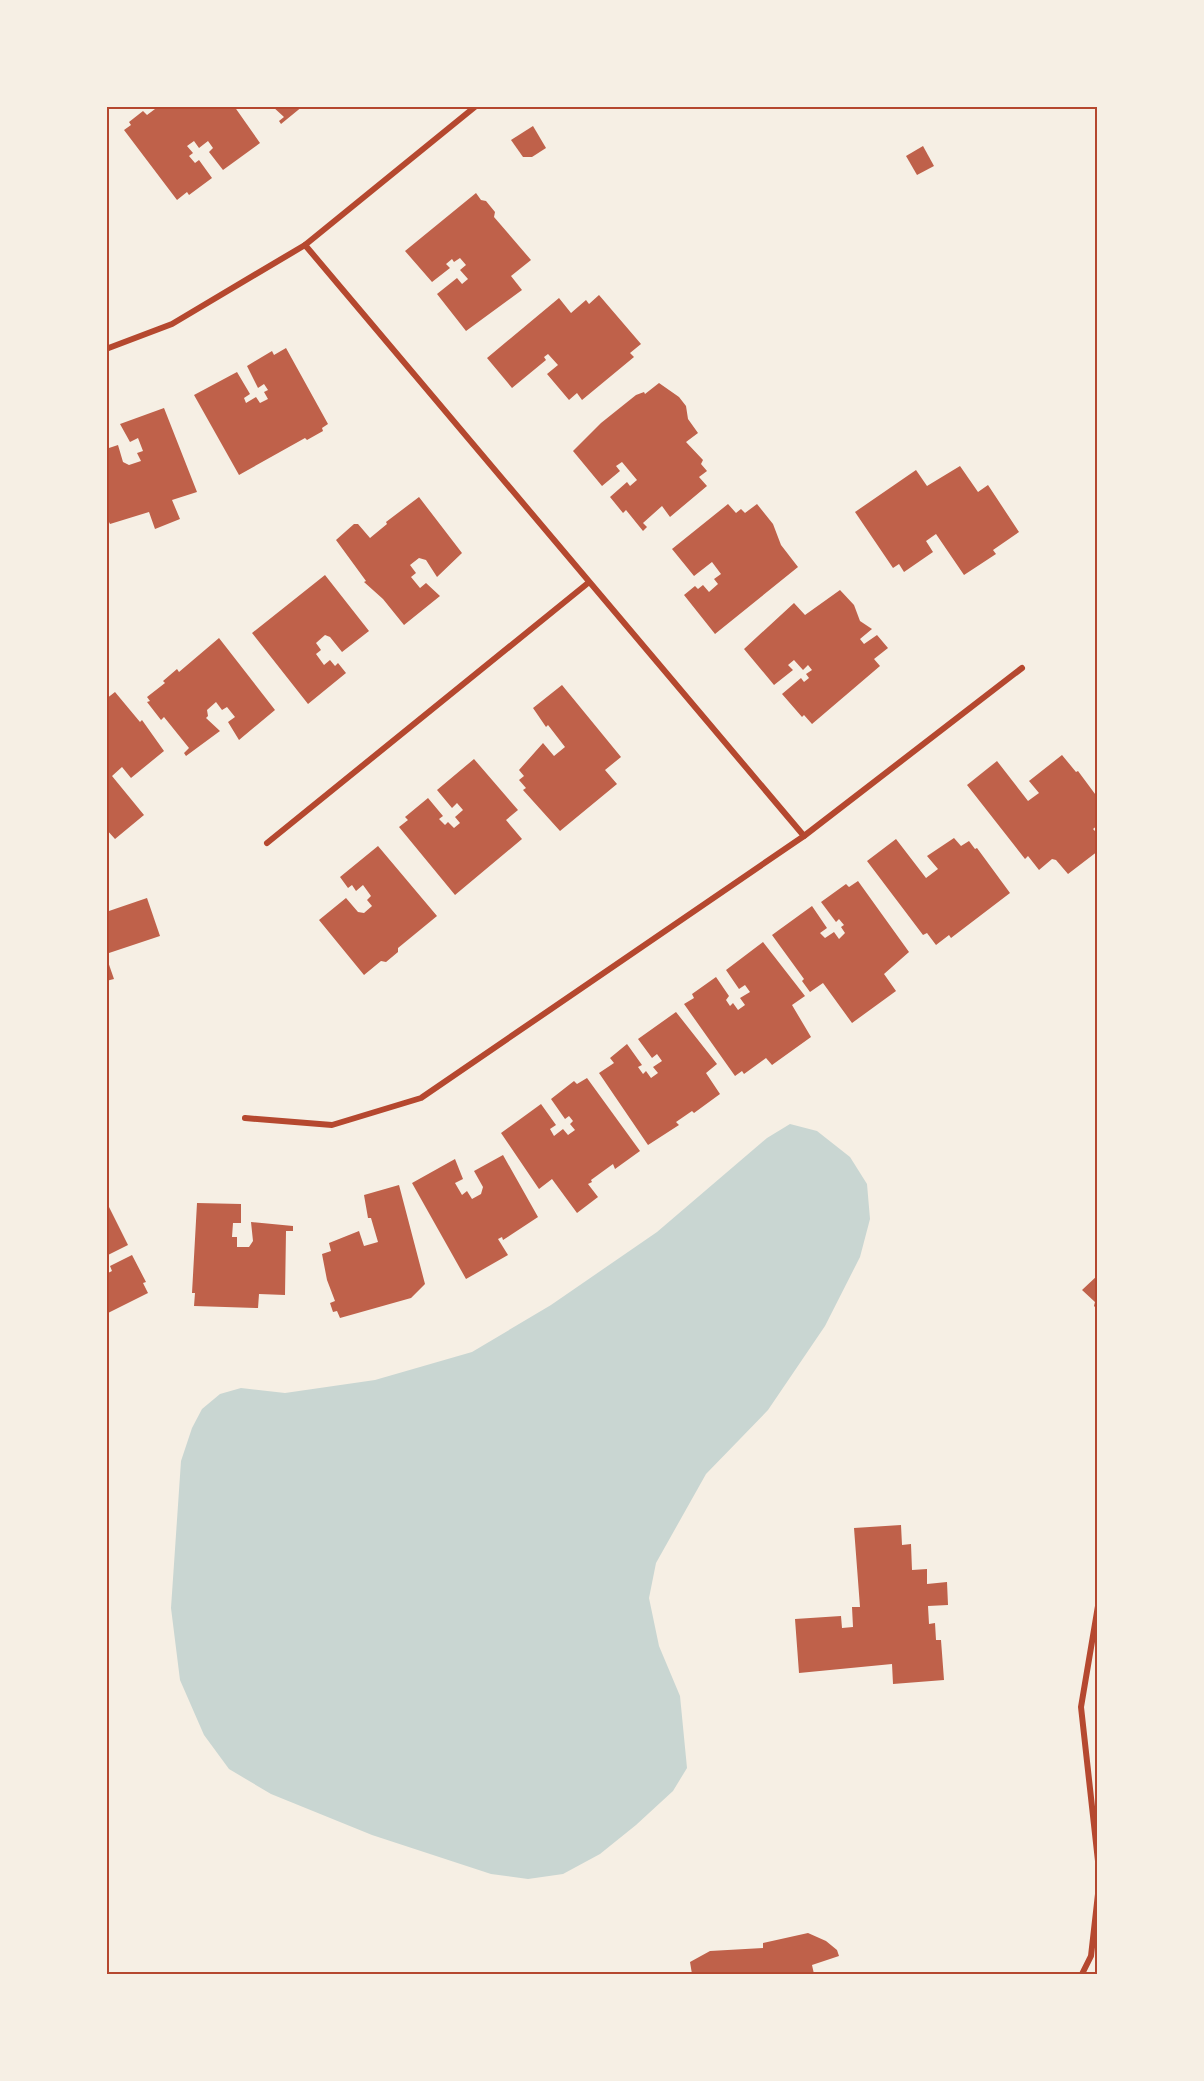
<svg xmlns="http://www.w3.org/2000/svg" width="1204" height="2081" font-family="'PT Sans Narrow',sans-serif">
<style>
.water{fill:#c9d6d2}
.building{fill:#bf614a}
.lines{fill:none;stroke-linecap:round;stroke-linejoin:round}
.minor{stroke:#b5482f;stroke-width:6}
.neatline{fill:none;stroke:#b5482f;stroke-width:2}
</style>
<rect width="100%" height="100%" fill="#f6efe4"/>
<!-- water -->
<path class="water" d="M790 1124 817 1131 850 1157 867 1184 870 1219 860 1257 825 1326 768 1410 706 1474 656 1563 649 1598 659 1646 680 1696 687 1768 673 1791 636 1825 600 1854 563 1874 528 1879 491 1874 372 1835 271 1794 229 1769 204 1735 180 1680 171 1608 181 1461 192 1428 202 1409 220 1394 241 1388 285 1393 375 1380 472 1352 551 1305 657 1232 767 1138Z"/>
<!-- building -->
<g class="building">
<path d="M159 106H234L260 143 223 170 209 152 213 148 208 141 199 148 194 141 187 146 193 153 189 156 195 163 199 160 212 178 189 195 187 192 177 200 124 130 131 125 129 122 143 111 147 115Z"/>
<path d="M272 106H303L281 124 279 121 284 117Z"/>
<path d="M533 126 546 148 532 157H523L511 140Z"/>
<path d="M923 146 934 166 917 175 906 156Z"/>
<path d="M476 193 481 200 486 201 495 212 494 217 531 260 511 276 522 290 466 331 437 294 457 278 462 284 468 279 460 270 466 265 460 258 454 262 452 259 446 264 450 268 432 282 405 251Z"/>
<path d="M599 295 641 344 630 353 634 357 582 400 577 393 569 400 547 374 558 365 548 354 544 357 546 360 512 388 487 358 559 298 571 313 586 300 589 304Z"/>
<path d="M286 348 328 424 322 428 323 431 307 440 305 438 239 475 194 395 237 372 250 394 244 398 246 403 256 397 260 403 268 399 264 392 268 390 264 384 258 388 247 366 272 351 274 355Z"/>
<path d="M659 383 679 397 686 406 688 419 698 433 686 442 703 460 701 464 707 471 699 477 707 486 670 517 662 506 643 523 647 527 643 531 626 510 623 513 610 497 627 482 630 486 637 480 622 462 616 466 620 471 602 486 573 451 601 423 636 395 644 392 645 394Z"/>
<path d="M164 408 197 492 172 500 180 519 155 529 149 512 110 524 106 516V449L118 445 123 462 129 465 141 461 137 453 143 451 138 438 130 442 120 424Z"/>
<path d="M960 466 978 492 988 485 1019 532 993 550 996 554 964 575 936 534 926 541 933 552 904 572 899 564 893 568 855 512 916 470 927 486Z"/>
<path d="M419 497 462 553 437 577 426 560 419 558 410 565 416 573 411 577 420 588 426 583 440 596 404 625 383 599 364 582 366 581 336 540 354 524H358L370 538 387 524 386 522Z"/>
<path d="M728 504 736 513 741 509 745 513 757 504 773 524 781 545 798 567 715 634 684 595 695 586 698 589 703 585 709 592 718 584 714 579 721 574 712 562 694 576 672 549Z"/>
<path d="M325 575 369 631 342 652 330 637 325 635 316 643 321 650 316 654 324 665 330 660 335 666 338 663 346 673 308 704 252 633Z"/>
<path d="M840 590 854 605 860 621 872 629 860 639 864 644 877 635 888 648 874 659 880 666 812 724 804 715 802 717 782 694 801 678 804 682 809 678 806 674 812 670 808 665 803 670 794 660 788 665 793 670 774 685 744 649 794 603 805 615Z"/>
<path d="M219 638 275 710 239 740 228 722 235 717 227 707 222 710 216 702 207 710 208 716 206 718 220 731 186 756 184 753 189 748 164 717 161 720 147 702 150 701 147 697 165 683 163 681 177 669 179 672Z"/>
<path d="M562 685 621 757 605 770 617 784 560 831 523 790 526 788 519 780 524 776 519 770 543 743 554 756 565 747 548 725 546 727 533 708Z"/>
<path d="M115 692 140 722 142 720 164 751 131 778 122 767 112 776 144 815 115 839 106 829V699Z"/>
<path d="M1062 755 1076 772 1078 771 1098 798V825L1093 829 1098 834V851L1068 874 1056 860 1052 859 1039 870 1028 856 1025 859 967 785 997 761 1028 801 1039 793 1029 781Z"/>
<path d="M474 759 518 810 506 820 522 839 455 895 399 827 408 820 405 817 428 798 443 816 439 819 445 825 448 822 454 828 460 823 455 817 463 810 457 803 452 808 437 790Z"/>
<path d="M954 838 961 846 969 841 975 849 977 848 1010 893 951 938 949 935 936 945 927 933 923 935 867 861 896 839 926 878 938 869 927 856Z"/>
<path d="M378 846 437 916 398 948V952L386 962 381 961 364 975 319 920 346 898 358 912 364 913 372 906 367 900 371 896 363 885 356 891 352 885 348 888 340 877Z"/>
<path d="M858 881 909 952 884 974 896 991 852 1023 823 983 810 992 802 981 804 979 772 935 812 906 827 928 820 933 825 938 834 932 839 939 845 933 841 927 844 925 839 919 836 922 821 902 846 884 849 887Z"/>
<path d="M147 898 160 936 106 954V912Z"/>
<path d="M763 942 805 996 792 1005 811 1037 772 1065 766 1058 744 1074 742 1071 735 1076 684 1004 694 998 692 994 716 977 729 996 726 1000 730 1006 733 1003 738 1010 745 1005 740 998 750 992 745 985 739 989 726 970Z"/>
<path d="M106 956 114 979 106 981Z"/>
<path d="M676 1012 717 1064 706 1073 720 1094 694 1113 692 1111 676 1122 679 1125 648 1145 599 1073 614 1063 610 1058 627 1044 642 1065 638 1067 643 1074 646 1071 651 1078 658 1073 653 1067 662 1061 657 1054 652 1058 638 1039Z"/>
<path d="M587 1078 640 1151 615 1169 613 1164 591 1180 592 1182 588 1184 598 1197 577 1213 552 1179 539 1189 501 1133 541 1104 556 1125 550 1129 554 1136 563 1129 568 1135 575 1130 570 1124 573 1121 569 1116 565 1119 551 1099 574 1081 577 1084Z"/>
<path d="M503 1155 538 1217 503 1240 502 1237 498 1239 508 1255 466 1279 412 1183 455 1159 463 1179 455 1183 462 1195 467 1191 472 1199 481 1194 483 1187 474 1171Z"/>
<path d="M399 1185 425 1284 411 1298 340 1318 337 1311 333 1312 330 1303 335 1301 327 1280 322 1254 331 1251 329 1243 359 1231 364 1246 378 1242 371 1218H368L364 1195Z"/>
<path d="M106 1201 128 1245 106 1256Z"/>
<path d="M197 1203 241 1204V1223H233L232 1237H237V1247H249L253 1241 251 1222 293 1226V1231H286L285 1295 259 1294 258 1308 194 1306 195 1293H192Z"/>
<path d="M132 1255 146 1282 143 1283 148 1293 106 1314V1274L112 1271 110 1266Z"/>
<path d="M1098 1275V1310L1094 1306 1095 1302 1082 1290Z"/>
<path d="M901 1525 902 1545 911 1544 912 1570 927 1569V1584L947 1582 948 1605 928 1606 929 1624 935 1623 936 1640H941L944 1680 893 1684 892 1664 799 1673 795 1619 841 1616 842 1628 853 1627 852 1607H860L854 1528Z"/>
<path d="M808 1933 826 1941 837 1950 839 1956 812 1965 814 1974H692L690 1962 710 1951 763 1948V1943Z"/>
</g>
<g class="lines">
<!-- minor -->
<g class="minor">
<path d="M305 245 804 836"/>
<path d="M106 349 172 324 305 245 476 106"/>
<path d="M267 843 588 583"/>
<path d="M245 1118 332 1125 421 1098 804 836 1022 668"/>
<path d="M1098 1606 1081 1707 1098 1861"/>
<path d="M1082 1974 1091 1956 1098 1894"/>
</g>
</g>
<!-- border -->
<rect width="1204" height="2081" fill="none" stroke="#f6efe4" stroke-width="216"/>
<rect x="108" y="108" width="988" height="1865" class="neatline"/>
</svg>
